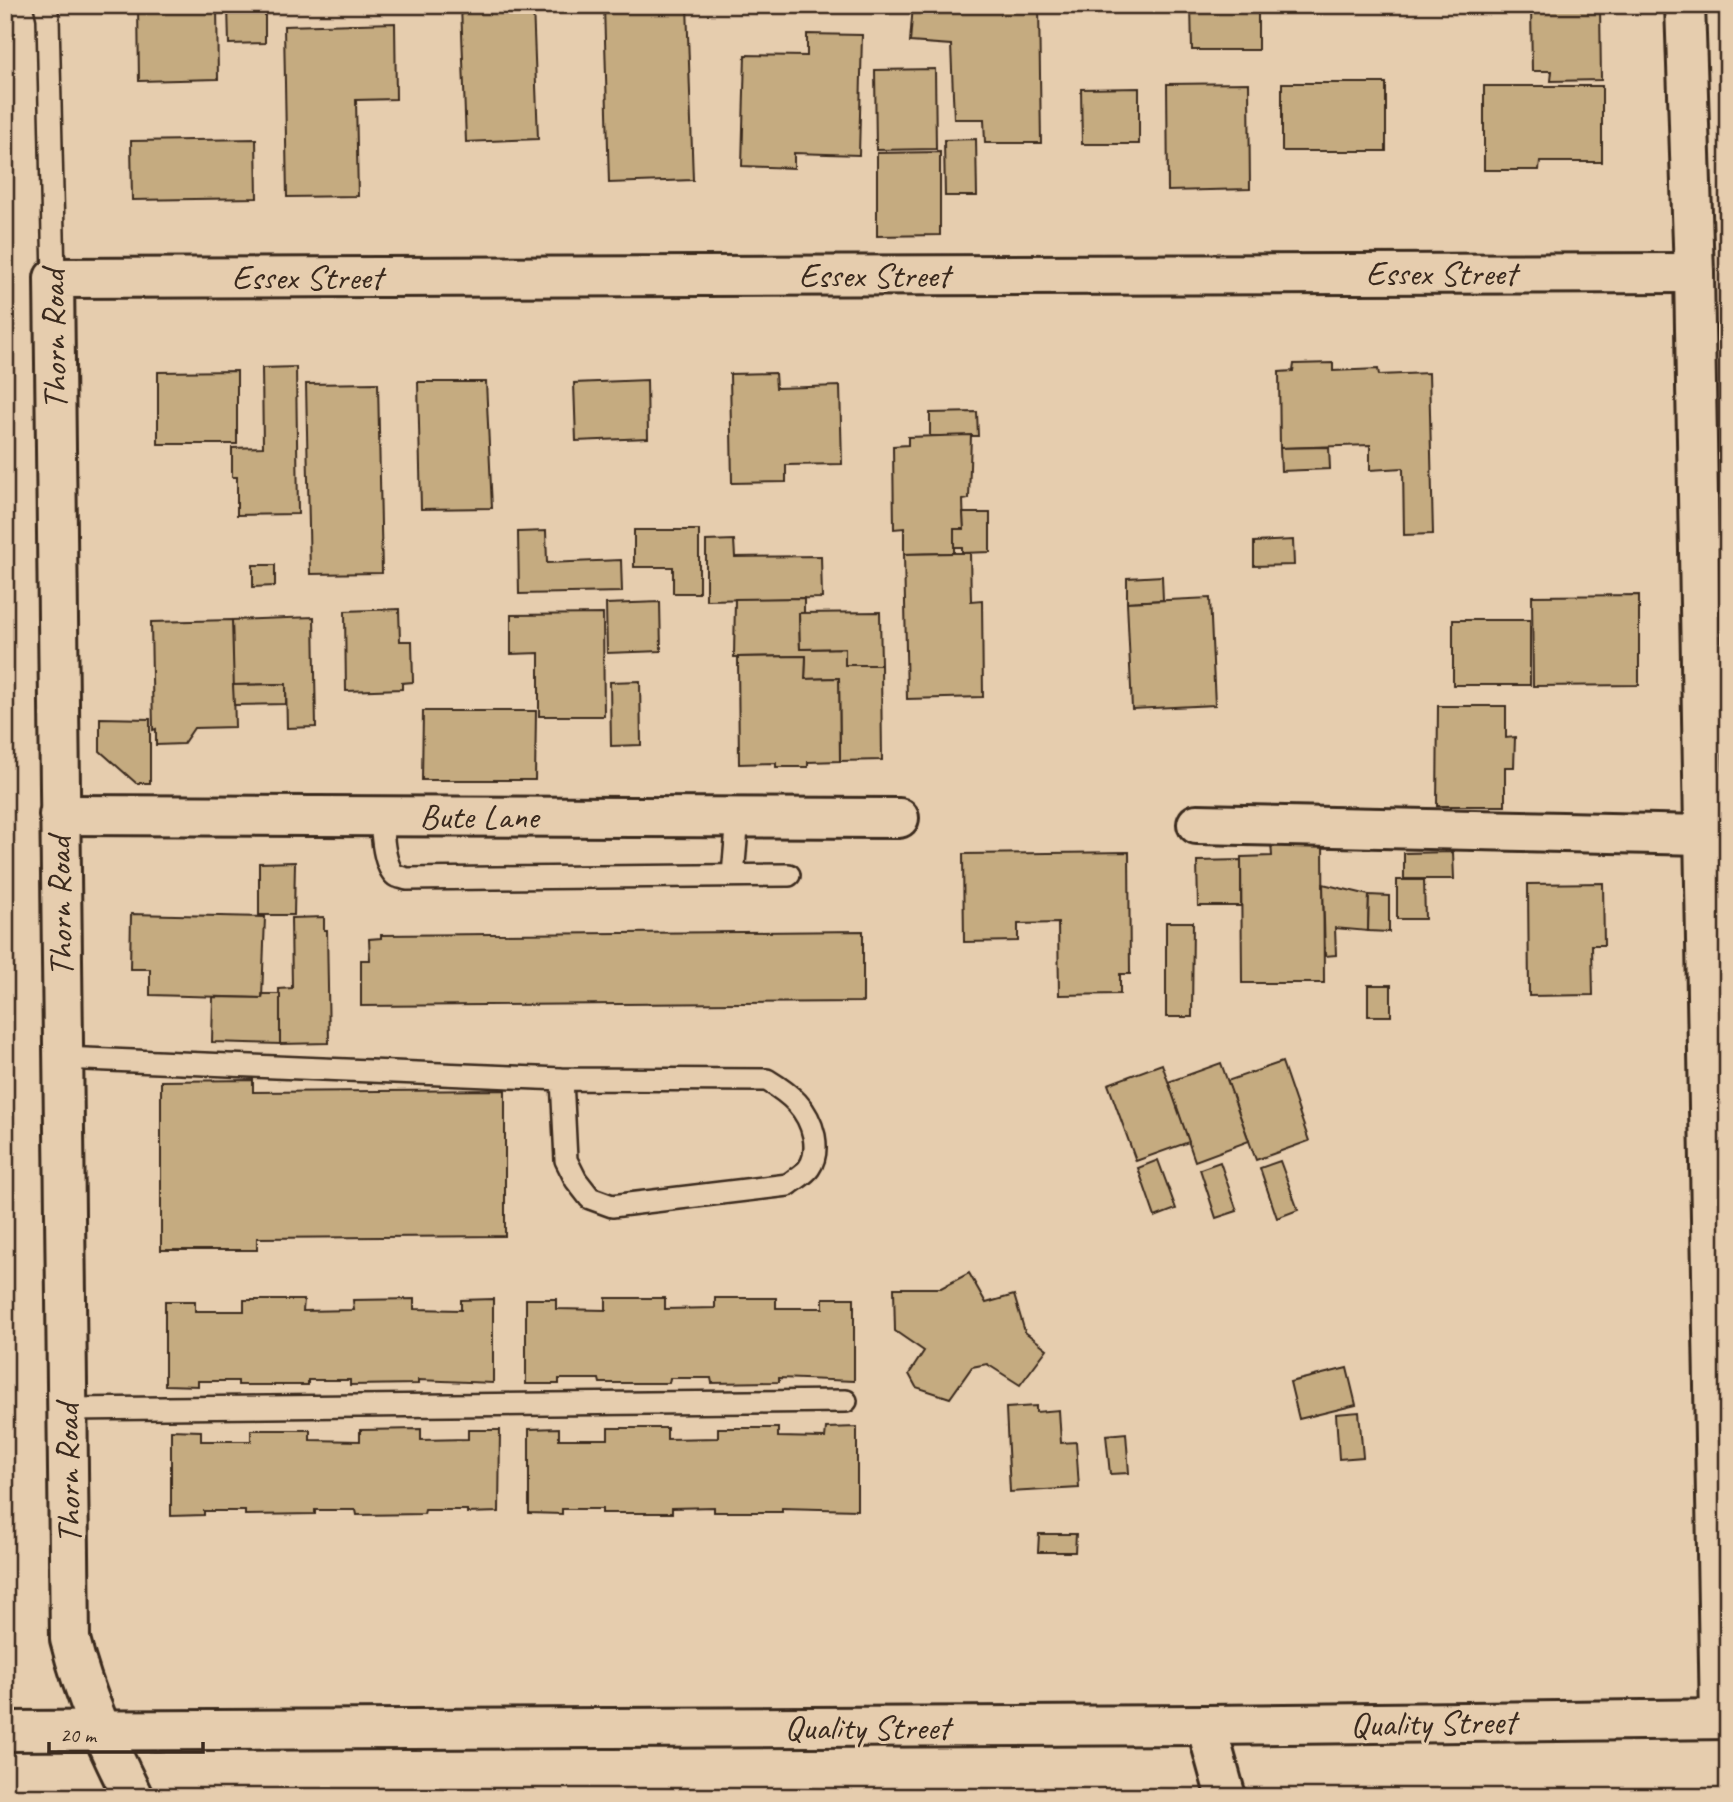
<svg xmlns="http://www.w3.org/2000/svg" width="1733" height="1802" font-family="Caveat,sans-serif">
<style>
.building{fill:#c5ab80;stroke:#3b2a1e;stroke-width:2}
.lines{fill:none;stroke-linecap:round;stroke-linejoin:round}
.service-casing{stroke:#3b2a1e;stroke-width:26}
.minor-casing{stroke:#3b2a1e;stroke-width:44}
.tertiary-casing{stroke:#3b2a1e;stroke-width:44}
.service{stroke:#e6cdae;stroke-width:21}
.minor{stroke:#e6cdae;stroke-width:38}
.tertiary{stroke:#e6cdae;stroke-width:38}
.labels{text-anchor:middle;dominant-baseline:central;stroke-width:6;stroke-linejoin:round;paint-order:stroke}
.street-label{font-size:35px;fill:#3b2a1e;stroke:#e6cdae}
</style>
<rect width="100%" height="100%" fill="#e6cdae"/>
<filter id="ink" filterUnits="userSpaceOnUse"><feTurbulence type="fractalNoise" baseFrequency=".0143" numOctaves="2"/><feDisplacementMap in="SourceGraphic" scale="14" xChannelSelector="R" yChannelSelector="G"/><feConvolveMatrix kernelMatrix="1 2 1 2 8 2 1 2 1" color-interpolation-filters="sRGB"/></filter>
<g filter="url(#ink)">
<!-- building -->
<g class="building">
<path d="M138 5H217L218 79 139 81Z"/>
<path d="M228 5H265V43L229 44Z"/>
<path d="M461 5H533L538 139 466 142Z"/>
<path d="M604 5H687L693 180 609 183Z"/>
<path d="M913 5H1039L1041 143H985L984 119H954L951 45 910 42Z"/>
<path d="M1191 5H1258V50H1192Z"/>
<path d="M1600 5 1601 80 1551 81 1552 71H1532L1531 6Z"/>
<path d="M395 23 396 99 356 100 358 196 287 197 284 26Z"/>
<path d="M807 34 862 35 859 155 794 153V168L742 166 745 55 807 56Z"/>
<path d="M935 69 936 149 876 150 875 70Z"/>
<path d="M1249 83 1250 189 1168 191 1167 84Z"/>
<rect x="1282" y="83" width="104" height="68"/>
<path d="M1484 86H1602V162H1540L1539 170H1484Z"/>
<path d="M1139 88V144H1082L1081 89Z"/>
<path d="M256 139 257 198 132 200 131 141Z"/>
<path d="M976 139 977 196H945L944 140Z"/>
<path d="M940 152V235L877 236V153Z"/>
<path d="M1333 363V371L1378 369 1379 375 1429 373 1433 534 1404 535 1403 468 1370 470V445L1280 448 1279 372 1293 371 1294 364Z"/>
<path d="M296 367 298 514 237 515V477H232V448L263 447 262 368Z"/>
<path d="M237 371V444H158V372Z"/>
<path d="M775 373 776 388 840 386 842 464 786 465V482L732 483 730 374Z"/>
<path d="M647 380 648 438 576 441 574 383Z"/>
<path d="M418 382H486L492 508 421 509Z"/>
<path d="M378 383 382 573 310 574 306 384Z"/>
<path d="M977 412 978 436H930V413Z"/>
<path d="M971 435 969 499 963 500 964 529H954V553L904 554V528L894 529 893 446 908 445V437Z"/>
<path d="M1329 447 1330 469 1281 471 1280 448Z"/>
<path d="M963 513H990V552L962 553V547H954V529H964Z"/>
<path d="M634 530H699V593H673V567H634Z"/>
<path d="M546 531 547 563 621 560 622 592 519 594 518 532Z"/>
<path d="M734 540 735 557 821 556 822 598 706 600V541Z"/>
<path d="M1293 540 1294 565 1254 566V542Z"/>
<path d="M954 553H970L971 601 982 600 983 697 907 699 904 554Z"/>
<path d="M253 565H275V586L253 587Z"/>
<path d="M1162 576 1163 600 1127 602V578Z"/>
<path d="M1639 595V685L1533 686 1532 596Z"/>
<path d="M804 598V613H799L800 649 845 648V665H881L882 760 840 761 839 678 805 679 806 656 734 657 735 599Z"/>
<path d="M1210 598 1215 705 1132 709 1127 602Z"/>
<path d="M660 602 661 651 607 653 606 604Z"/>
<path d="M399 609 400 641H412L413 682 402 683V689L346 691 345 611Z"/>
<path d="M880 612 881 665H845V648L800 649 799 613Z"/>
<path d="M603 614 604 716H539V653L511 654V615Z"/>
<path d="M314 617 316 727 287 728 286 684 233 685 232 620Z"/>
<path d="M232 620 235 727 194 728 183 744 156 745V729L153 730 151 622Z"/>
<rect x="1453" y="620" width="77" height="65"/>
<path d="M806 656 805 679 839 678 840 761 808 762V767H776V763L739 764 738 657Z"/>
<path d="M640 681 641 745 611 746 610 682Z"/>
<path d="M286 684V704L234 705 233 685Z"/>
<path d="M1438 706H1506V738L1515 737 1514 767H1505V806H1437Z"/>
<path d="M423 711H536L535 780H422Z"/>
<path d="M100 718 150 719V783H136L100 751Z"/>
<path d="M1323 841 1324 983H1242L1241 857 1272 856 1271 842Z"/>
<path d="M1129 852 1130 974H1120V994L1059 995 1058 923 1018 924V941L964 942 963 854Z"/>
<path d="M1453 852 1454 879H1404V853Z"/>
<path d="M1241 860V906H1198L1197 861Z"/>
<path d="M295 862 294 915H259V863Z"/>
<path d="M1397 880H1424L1425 919H1397Z"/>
<path d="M1603 883 1604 945H1592L1593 995 1529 996 1528 884Z"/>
<path d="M1323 884 1369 895 1368 931 1335 928 1336 955 1325 956Z"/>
<path d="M1369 895 1389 896V932L1368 931Z"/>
<path d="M131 914 265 917 262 998 150 995V969H130Z"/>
<path d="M324 917V930H327L329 1043 280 1044 279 989 292 988 291 918Z"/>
<path d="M1166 922H1193L1192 1017H1166Z"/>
<path d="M863 931V1002L361 1006V960H370L369 939 381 938V935Z"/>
<rect x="1368" y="985" width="23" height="31"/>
<path d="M263 994H280V1044L212 1042 213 997 262 998Z"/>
<path d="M1282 1062 1309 1141 1256 1160 1227 1081Z"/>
<path d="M1221 1063 1249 1141 1195 1161 1168 1082Z"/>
<path d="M1162 1064 1189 1142 1136 1161 1108 1084Z"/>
<path d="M253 1080V1092L505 1090V1236L257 1238V1250H161V1081Z"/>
<path d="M1158 1160 1176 1209 1155 1217 1138 1168Z"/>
<path d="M1280 1161 1298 1210 1277 1218 1260 1168Z"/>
<path d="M1220 1162 1237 1211 1216 1218 1200 1169Z"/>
<path d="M969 1273 986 1303 1014 1295 1025 1332 1047 1349 1020 1385 987 1364 972 1367 950 1398 916 1387 909 1374 924 1351 895 1331 894 1288H941Z"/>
<path d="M606 1298H665V1309L715 1308V1298H776V1308H823V1298H854V1381L779 1378V1382L712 1383 711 1378H670L669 1383H600L599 1379H559V1384H526V1299H556V1309L606 1310Z"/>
<path d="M414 1299V1309L461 1310V1300L493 1299V1383L418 1380V1384L350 1385V1380H308V1385H238V1381H198V1386L165 1385V1301H195V1311H244V1300H304L303 1311 354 1310 353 1300Z"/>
<path d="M1347 1368 1356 1405 1299 1419 1290 1382Z"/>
<path d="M1036 1406V1412L1059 1410 1061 1443 1076 1442 1079 1488 1010 1492 1006 1408Z"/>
<path d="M1359 1412 1363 1457 1339 1459 1336 1414Z"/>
<path d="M857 1427V1510L782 1508V1512H714V1507L672 1508V1513H602V1509H562V1514L529 1513V1429L559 1428V1439H608V1428H667V1439L718 1438V1428H778V1437L825 1438 826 1428Z"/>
<path d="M421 1429V1440L468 1439V1430H500L499 1512 467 1513V1510H425L424 1514 357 1515 356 1510H315V1514L245 1515V1511H204V1515L171 1516V1430L201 1431V1441H251V1430H310V1440L360 1441V1430Z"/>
<path d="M1126 1433 1129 1473 1110 1474 1106 1435Z"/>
<path d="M1039 1534H1076L1075 1552H1038Z"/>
</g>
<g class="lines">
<!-- service casing -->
<g class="service-casing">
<g id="service">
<path d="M45 5 48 18 54 278"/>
<path d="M381 816C382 831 383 866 396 876 397 876 407 879 407 879L789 875"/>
<path d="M733 875 738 817"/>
<path d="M62 1058 562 1079 767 1080C790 1094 808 1108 814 1136 816 1147 816 1158 809 1168 805 1174 794 1180 788 1185L612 1206 590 1198 576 1180 566 1160 562 1079"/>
<path d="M67 1409 846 1401"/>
</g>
</g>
<!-- minor casing -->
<g class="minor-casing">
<g id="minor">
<path d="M1685 5 1694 273 1720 1719"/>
<path d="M59 815 899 818"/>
<path d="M1197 824 1704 835"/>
<path d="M1206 1725 1226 1797"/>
<path d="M133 1797C107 1745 84 1696 70 1639L54 278 1694 273"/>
</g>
</g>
<!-- tertiary casing -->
<g class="tertiary-casing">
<path id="tertiary" d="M5 1731 1206 1725 1728 1719"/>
</g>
<!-- service -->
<use href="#service" class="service"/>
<!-- minor -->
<use href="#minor" class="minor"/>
<!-- tertiary -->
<use href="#tertiary" class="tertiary"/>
</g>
</g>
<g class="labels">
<!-- street labels -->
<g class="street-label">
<text x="1441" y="273">Essex Street</text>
<text x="874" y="275">Essex Street</text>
<text x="307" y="277">Essex Street</text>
<text transform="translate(54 340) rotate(-91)">Thorn Road</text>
<text x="479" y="816">Bute Lane</text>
<text transform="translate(60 907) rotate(-91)">Thorn Road</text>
<text transform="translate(68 1474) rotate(-91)">Thorn Road</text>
<text transform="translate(1433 1723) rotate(-1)">Quality Street</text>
<text x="867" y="1727">Quality Street</text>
</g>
</g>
<!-- margin -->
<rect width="1733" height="1802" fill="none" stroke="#e6cdae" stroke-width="28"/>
<rect x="14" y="14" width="1705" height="1774" fill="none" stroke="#3b2a1e" stroke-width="2.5" filter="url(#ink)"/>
<!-- scale -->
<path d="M49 1742v10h154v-10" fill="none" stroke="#3b2a1e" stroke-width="3.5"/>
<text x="60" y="1742" font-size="21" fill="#3b2a1e" stroke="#e6cdae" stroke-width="5" paint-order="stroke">20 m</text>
</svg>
